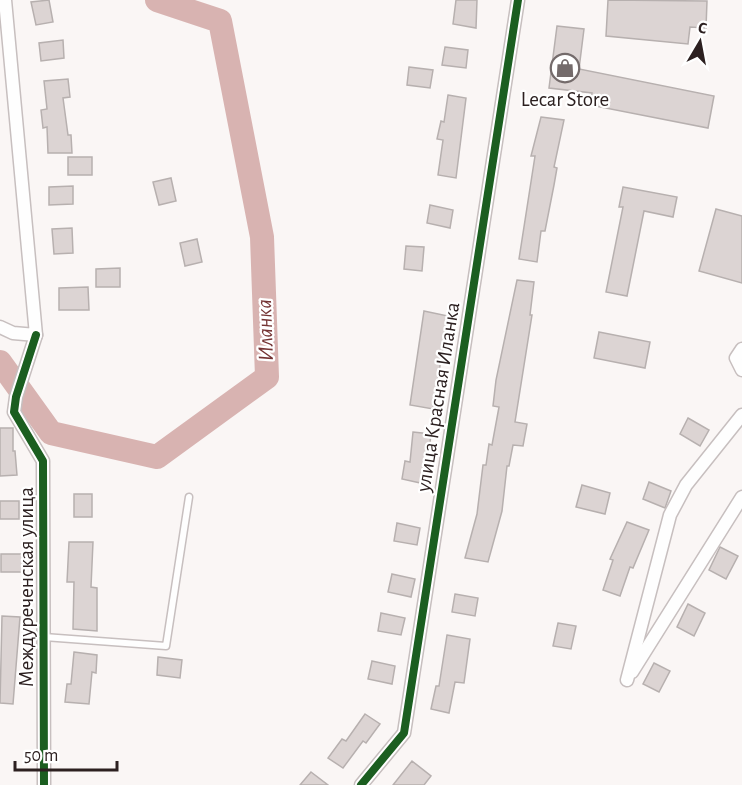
<svg xmlns="http://www.w3.org/2000/svg" width="742" height="785" font-family="'Alegreya Sans',sans-serif">
<style>
.lines{fill:none;stroke-linecap:round;stroke-linejoin:round}
.river{stroke:#d8b3b1;stroke-width:24}
.building{fill:#dcd4d3;stroke:#b7b0af;stroke-width:1.5}
.lane-casing{stroke:#c7bfbf;stroke-width:9}
.street-casing{stroke:#c7bfbf;stroke-width:15}
.lane{stroke:#fefefe;stroke-width:6}
.street{stroke:#fefefe;stroke-width:12}
.cycleway-casing{stroke:#fff;stroke-width:11}
.cycleway{stroke:#1b5e20;stroke-width:8}
.labels{text-anchor:middle;dominant-baseline:central;stroke-width:4.5;stroke-linejoin:round;paint-order:stroke}
.poi-label{font-size:21px;fill:#2c2020;stroke:#fff}
.street-label{font-size:21px;fill:#2c2020;stroke:#fff}
.water-label{font-size:22px;font-style:italic;fill:#743333;stroke:#fff}
</style>
<rect width="100%" height="100%" fill="#faf6f5"/>
<g class="lines">
<!-- river -->
<path class="river" d="M0 362 51 433 157 457 267 377 262 237 220 21 157 0"/>
</g>
<!-- building -->
<g class="building">
<path d="M49 0 53 22 36 25 31 2Z"/>
<path d="M456 0H477L476 28 453 24Z"/>
<path d="M608 0 707 1 706 28 690 27 688 44 606 36Z"/>
<path d="M557 26 584 29 579 69 714 96 708 128 590 105 592 93 549 88Z"/>
<path d="M63 40 64 58 41 61 39 43Z"/>
<path d="M445 47 468 50 466 68 442 65Z"/>
<path d="M409 67 433 70 430 88 407 85Z"/>
<path d="M68 79 70 97 63 98 68 135H71L72 153H48L47 127 43 128 41 110 47 109 44 81Z"/>
<path d="M448 95 466 98 456 178 438 175 443 140 437 139 441 121 444 122Z"/>
<path d="M541 117 564 120 554 167 557 168 554 185 545 231H541L537 262 519 259 535 156H531Z"/>
<rect x="68" y="157" width="24" height="18"/>
<path d="M171 178 176 201 159 205 153 182Z"/>
<path d="M73 186V204L49 205V187Z"/>
<path d="M623 187 677 197 673 217 644 211 627 296 606 292 623 207H619Z"/>
<path d="M430 205 453 210 450 228 427 223Z"/>
<path d="M716 209 742 216V283L699 271Z"/>
<path d="M72 228 73 253 54 254 52 229Z"/>
<path d="M197 239 202 262 185 266 180 243Z"/>
<path d="M406 246 424 247 422 271 404 269Z"/>
<path d="M120 268V287H96V269Z"/>
<path d="M517 280 534 282 530 315H532L515 422 527 424 523 446 513 445 509 466H507L502 511 488 562 465 558 477 514 483 465H486L489 444 492 445 499 407 493 406 496 380Z"/>
<path d="M88 287 89 310H59V288Z"/>
<path d="M424 311 448 316 433 409 410 405Z"/>
<path d="M599 332 650 342 645 368 594 358Z"/>
<path d="M688 418 709 430 700 446 680 434Z"/>
<path d="M0 428H13V451H15L17 475 0 476Z"/>
<path d="M413 432 431 434 425 484 402 479 405 461 410 462Z"/>
<path d="M649 482 671 491 665 508 643 499Z"/>
<path d="M582 485 610 493 605 514 576 507Z"/>
<rect x="74" y="494" width="18" height="23"/>
<rect x="0" y="501" width="19" height="18"/>
<path d="M627 522 649 530 633 568 630 567 620 596 603 590 613 560 610 559Z"/>
<path d="M397 523 420 528 417 545 394 541Z"/>
<path d="M69 542H93L91 587 97 588V631L73 629 74 582H67Z"/>
<path d="M720 547 738 556 726 579 709 570Z"/>
<rect x="1" y="554" width="24" height="18"/>
<path d="M392 574 415 579 411 597 388 592Z"/>
<path d="M455 594 478 598 475 616 452 612Z"/>
<path d="M688 604 705 613 694 636 677 627Z"/>
<path d="M381 613 405 618 401 635 378 631Z"/>
<path d="M2 616 20 617 13 704 0 703Z"/>
<path d="M558 623 576 626 571 649 553 646Z"/>
<path d="M447 635 470 639 464 683 455 682 449 713 431 709 436 686H439Z"/>
<path d="M74 652 97 655 96 673 92 672 89 704 65 702 67 684H71Z"/>
<path d="M158 657 182 660 180 678 157 675Z"/>
<path d="M372 661 395 666 392 684 368 679Z"/>
<path d="M654 663 670 671 659 692 643 684Z"/>
<path d="M365 714 380 724 366 743 363 741 343 768 328 758 342 739 346 741Z"/>
<path d="M412 761 431 776 424 785H393Z"/>
<path d="M311 772 328 785H300Z"/>
</g>
<g class="lines">
<!-- lane casing -->
<g class="lane-casing">
<path id="lane" d="M44 637 166 646 189 497"/>
</g>
<!-- street casing -->
<g class="street-casing">
<g id="street">
<path d="M0 327 13 333 36 335 5 0"/>
<path d="M36 335 16 397 14 412 43 461 44 785"/>
<path d="M742 349 736 358 742 370"/>
<path d="M632 672 742 497"/>
<path d="M627 680 670 515 686 485 742 415"/>
<path d="M361 785 404 733 518 0"/>
</g>
</g>
<!-- lane -->
<use href="#lane" class="lane"/>
<!-- street -->
<use href="#street" class="street"/>
<!-- cycleway casing -->
<g class="cycleway-casing">
<g id="cycleway">
<path d="M36 335 16 397 14 412 43 461 44 785"/>
<path d="M361 785 404 733 518 0"/>
</g>
</g>
<!-- cycleway -->
<use href="#cycleway" class="cycleway"/>
</g>
<!-- icons -->
<defs>
<g id="shop-ring" transform="scale(1.5)"><circle r="9.5" fill="#fff" stroke="#746b6b" stroke-width="1.5"/><path d="M-5-2.5h2.3a2.7 3.5 0 0 1 5.4 0H5L5.5 6h-11ZM-1.5-2.5h3a1.5 2.3 0 0 0-3 0Z" fill="#746b6b"/></g>
</defs>
<g fill-rule="evenodd">
<use href="#shop-ring" x="565" y="68"/>
</g>
<g class="labels">
<!-- poi labels -->
<g class="poi-label">
<text x="565" y="99">Lecar Store</text>
</g>
<!-- street labels -->
<g class="street-label">
<text transform="translate(438 397) rotate(-81)">улица Красная Иланка</text>
<text transform="translate(26 587) rotate(-90)">Междуреченская улица</text>
</g>
<!-- water labels -->
<g class="water-label">
<text transform="translate(265 330) rotate(-92)">Иланка</text>
</g>
</g>
<!-- north arrow -->
<g transform="translate(700 42) rotate(10)" stroke="#ffffff" stroke-width="4.5" paint-order="stroke">
<path d="M0-4.5L10 22L0 15L-10 22Z" fill="#2c2020"/>
<text y="-9" font-size="16" font-weight="bold" text-anchor="middle" fill="#2c2020">С</text>
</g>
<!-- scale -->
<path d="M15 761v9h102v-9" fill="none" stroke="#2c2020" stroke-width="3"/>
<text x="24" y="761" font-size="18" fill="#2c2020" stroke="#ffffff" stroke-width="4.5" paint-order="stroke">50 m</text>
</svg>
